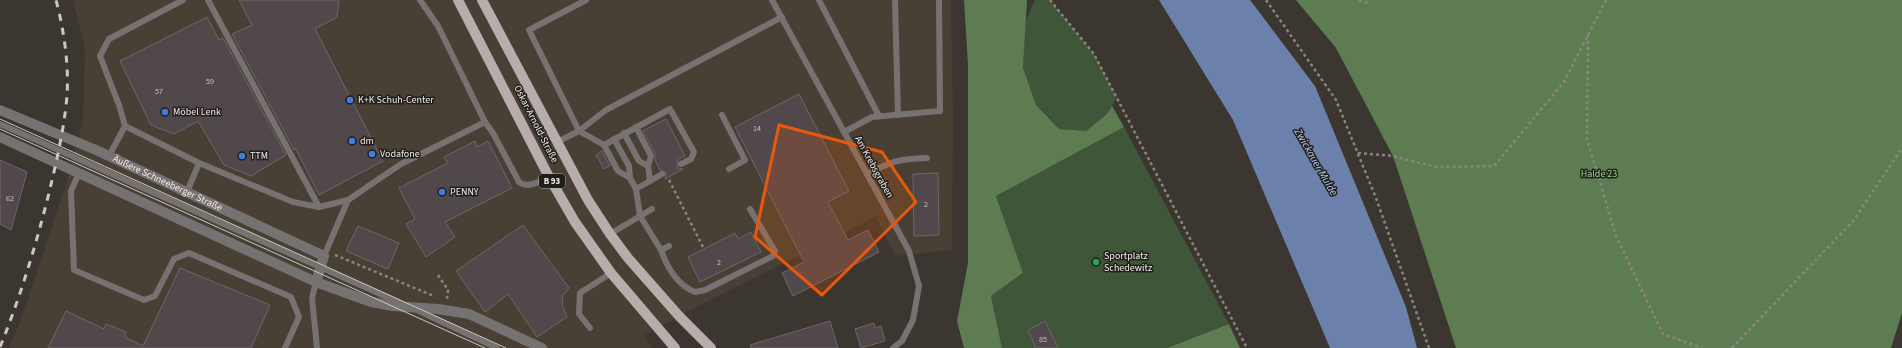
<svg xmlns="http://www.w3.org/2000/svg" width="1902" height="348" font-family="'Source Sans 3',sans-serif">
<style>
.built{fill:#484034}
.green{fill:#405638}
.forest{fill:#5e7c52}
.water{fill:#6b81ac}
.building{fill:#50484b;stroke:#6f666a}
.lines{fill:none;stroke-linecap:round;stroke-linejoin:round}
.path{stroke:#89857f;stroke-width:2.5;stroke-dasharray:3 3;stroke-linecap:butt}
.lane{stroke:#777272;stroke-width:6}
.street{stroke:#777272;stroke-width:10}
.primary{stroke:#b6adac;stroke-width:10}
.tram{stroke:#cbc7c2;stroke-width:1}
.rail{stroke:#cbc7c2;stroke-width:3;stroke-dasharray:7 7;stroke-linecap:butt}
.marked{fill:#e8590c;fill-opacity:0.2;stroke:#e8590c;stroke-width:3;stroke-linejoin:round}
.shop-dot{fill:#3f7fe0;stroke:#201e1b;stroke-width:1.5}
.leisure-dot{fill:#2e9e5b;stroke:#201e1b;stroke-width:1.5}
.labels{text-anchor:middle;dominant-baseline:central;stroke-width:3;stroke-linejoin:round;paint-order:stroke}
.number-label{font-size:8px;fill:#c9c4c2}
.shield{fill:#201e1b;stroke:#b2afab;stroke-width:1}
.shield-label{font-size:9px;font-weight:bold;fill:#f1ede9}
.poi-label{font-size:10px;fill:#f1ede9;stroke:#201e1b;text-anchor:start}
.street-label{font-size:10px;fill:#f1ede9;stroke:#201e1b}
.park-label{font-size:10px;fill:#a2d190;stroke:#201e1b}
.water-label{font-size:11px;font-style:italic;fill:#b7cdf5;stroke:#201e1b}
</style>
<rect width="100%" height="100%" fill="#3b362f"/>
<!-- built -->
<path class="built" d="M73 0H951L953 121 952 250 895 256 876 217 696 307 644 336 652 348H9L22 317 67 181 83 121 85 47Z"/>
<!-- green -->
<g class="green">
<path d="M1035 0H1050L1094 54 1117 97 1107 114 1086 131 1059 129 1036 105 1023 68 1025 22Z"/>
<path d="M1124 127 1229 324 1167 348H1002L991 296 1023 273 996 196Z"/>
</g>
<!-- forest -->
<g class="forest">
<path d="M964 0H1027L1023 68 1036 105 1059 129 1086 131 1107 114 1112 106 1124 127 996 196 1023 273 991 296 1002 348H964L957 321 968 263V65Z"/>
<path d="M1296 0H1902V313L1891 348H1456L1393 156 1336 48Z"/>
<path d="M1229 324 1240 348H1167Z"/>
</g>
<!-- water -->
<path class="water" d="M1159 0H1250L1315 86 1406 307 1417 348H1330L1233 120Z"/>
<!-- building -->
<g class="building">
<path d="M239 0H339L337 17 315 29 383 161 319 195 296 149 294 150 232 34 252 25Z"/>
<path d="M207 17 219 40 223 38 286 155 251 176 224 165 198 121 174 134 151 125 120 61Z"/>
<path d="M799 94 849 191 828 202 848 240 868 230 879 252 793 296 782 273 804 262 735 127Z"/>
<path d="M666 119 685 156 678 159 677 163 678 168 683 169 665 179 666 172 660 170 655 160V154L643 131Z"/>
<path d="M475 141 477 147 488 141 512 188 445 222 455 237 426 257 406 224 415 219 399 188 448 163 444 157Z"/>
<path d="M602 151 610 166 604 169 596 155Z"/>
<path d="M0 160 27 172 11 230 0 224Z"/>
<path d="M938 173 939 235 914 236 913 174Z"/>
<path d="M523 225 569 288 562 297 563 307 567 317 537 337 508 294 485 312 456 271Z"/>
<path d="M358 226 399 243 388 269 346 251Z"/>
<path d="M751 232 761 252 700 282 688 257 735 233 738 239Z"/>
<path d="M180 268 270 305 251 348H48L66 311 104 329 106 324 126 332 125 337 143 346Z"/>
<path d="M830 321 838 348H751L750 345Z"/>
<path d="M1045 321 1058 348H1036L1028 330Z"/>
<path d="M874 323 875 328 881 326 885 341 861 348 855 329Z"/>
</g>
<g class="lines">
<!-- path -->
<g class="path">
<path d="M1050 0 1094 54 1247 348"/>
<path d="M1266 0 1336 100 1376 198 1429 348"/>
<path d="M1359 0 1368 3V0"/>
<path d="M1588 35 1587 139 1616 236 1663 334 1702 348"/>
<path d="M1358 153 1393 156 1436 167 1494 166 1564 82 1606 0"/>
<path d="M669 180 704 249"/>
<path d="M335 255 434 296"/>
<path d="M438 275 448 290 447 299"/>
<path d="M1732 348 1853 221 1902 148"/>
</g>
<!-- lane -->
<g class="lane">
<path d="M208 0 319 207 348 200 401 164 485 122 438 26 420 0"/>
<path d="M586 0 529 30 579 131 604 145 670 109 694 152 691 159 681 164"/>
<path d="M772 0 909 251 919 286 913 320 902 341 893 348"/>
<path d="M819 0 879 116"/>
<path d="M895 0 898 115"/>
<path d="M722 115 745 160 729 169"/>
<path d="M485 122 493 133 519 182C528 189 540 181 549 177"/>
<path d="M0 124 405 305"/>
<path d="M125 126 199 163 293 202 319 207"/>
<path d="M636 127 651 156 648 166"/>
<path d="M844 132 872 117 940 111 939 0"/>
<path d="M624 133 639 161 648 166 650 181 636 189"/>
<path d="M614 139 629 166 630 178"/>
<path d="M557 142 579 131 606 110 782 17"/>
<path d="M604 145 618 171 630 178 636 189 640 216 661 250 669 246"/>
<path d="M109 156 125 126 119 105 100 56 109 39 183 0"/>
<path d="M79 173 71 191 74 270 144 300 155 296 174 259 189 253 291 297 299 317 285 348"/>
<path d="M867 174C892 161 898 159 927 158"/>
<path d="M650 181 662 174"/>
<path d="M187 192 199 163"/>
<path d="M610 234 652 209"/>
<path d="M661 250C667 267 677 285 695 292L705 290 773 256 775 251 750 209"/>
<path d="M324 256 348 200"/>
<path d="M316 282 312 298 317 348"/>
<path d="M417 310 497 348"/>
<path d="M590 328 579 314 580 293 611 273"/>
</g>
<!-- street -->
<g class="street">
<path id="s1" d="M0 110 96 150 324 256 316 282"/>
<path d="M0 137 316 282 371 302 393 306 438 309 469 314 542 348"/>
</g>
<!-- primary -->
<g class="primary">
<path d="M458 0 549 177 575 222 611 273 675 348"/>
<path d="M482 0 588 200 610 234 628 258 679 316 711 348"/>
</g>
<!-- tram -->
<g class="tram">
<path d="M0 119 506 348"/>
<path d="M0 129 485 348"/>
</g>
<!-- rail -->
<path class="rail" d="M0 347C20 298 35 248 48 197 56 164 64 130 67 96 69 65 64 30 56 0"/>
</g>
<!-- marked area -->
<path class="marked" d="M779 125 882 152 916 202 822 295 755 237Z"/>
<!-- markers -->
<g class="shop-dot">
<circle cx="350" cy="100" r="4"/>
<circle cx="165" cy="112" r="4"/>
<circle cx="352" cy="141" r="4"/>
<circle cx="372" cy="154" r="4"/>
<circle cx="242" cy="156" r="4"/>
<circle cx="442" cy="192" r="4"/>
</g>
<circle class="leisure-dot" cx="1096" cy="262" r="4"/>
<g class="labels">
<!-- number labels -->
<g class="number-label">
<text x="210" y="81">59</text>
<text x="159" y="91">57</text>
<text x="757" y="128">14</text>
<text x="10" y="198">62</text>
<text x="926" y="204">2</text>
<text x="719" y="262">2</text>
<text x="1043" y="339">85</text>
</g>
<!-- shield labels -->
<rect class="shield" x="539" y="174" width="26" height="14" rx="3"/>
<g class="shield-label">
<text x="552" y="181">B 93</text>
</g>
<!-- poi labels -->
<g class="poi-label">
<text x="358" y="100">K+K Schuh-Center</text>
<text x="173" y="112">Möbel Lenk</text>
<text x="360" y="141">dm</text>
<text x="380" y="154">Vodafone</text>
<text x="250" y="156">TTM</text>
<text x="450" y="192">PENNY</text>
<text x="1104" y="256">Sportplatz<tspan x="1104" dy="12">Schedewitz</tspan></text>
</g>
<!-- street labels -->
<g class="street-label">
<text transform="translate(536 124) rotate(63)">Oskar-Arnold-Straße</text>
<text transform="translate(874 167) rotate(61)">Am Krebsgraben</text>
<text stroke="none"><textPath href="#s1" startOffset="183">Äußere Schneeberger Straße</textPath></text>
</g>
<!-- park labels -->
<g class="park-label">
<text x="1599" y="174">Halde 23</text>
</g>
<!-- water labels -->
<g class="water-label">
<text transform="translate(1316 162) rotate(60)">Zwickauer Mulde</text>
</g>
</g>
</svg>
